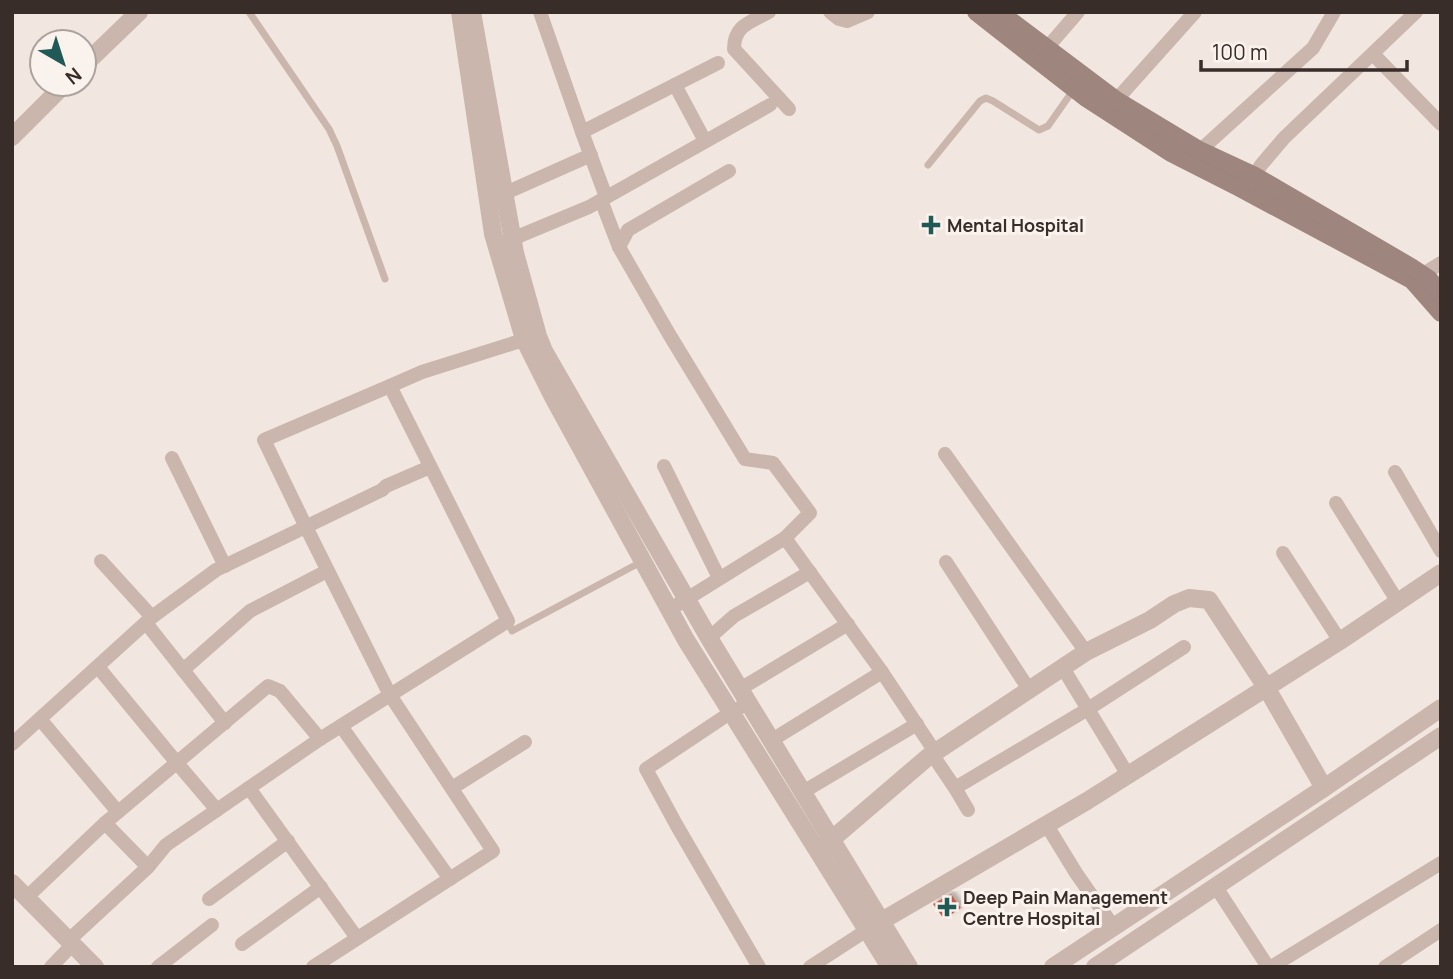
<svg xmlns="http://www.w3.org/2000/svg" width="1453" height="979" font-family="Manrope,sans-serif">
<style>
.building{fill:#c15d4f;filter:url(#shadow)}
.lines{fill:none;stroke-linecap:round;stroke-linejoin:round}
.service{stroke:#cab6ac;stroke-width:7}
.minor{stroke:#cab6ac;stroke-width:14}
.tertiary{stroke:#cab6ac;stroke-width:18}
.secondary{stroke:#9e857d;stroke-width:18}
.poi-dot{fill:#215956;stroke:#faf2ec;stroke-width:2.5}
.labels{text-anchor:middle;dominant-baseline:central;stroke-width:6;stroke-linejoin:round;paint-order:stroke}
.poi-label{font-size:18px;font-weight:bold;fill:#392d2a;stroke:#faf2ec;text-anchor:start}
</style>
<defs>
<filter id="shadow"><feDropShadow dx="3.5" dy="-3.5" stdDeviation="2" flood-color="#0004"/></filter>
</defs>
<rect width="100%" height="100%" fill="#f2e7e0"/>
<!-- building -->
<path class="building" d="M951 894 961 908 944 919 933 904Z"/>
<g class="lines">
<!-- service -->
<g class="service">
<path d="M249 12 329 129 337 146 385 279"/>
<path d="M928 165 980 101 986 98 993 101 1039 130 1048 126 1074 89"/>
<path d="M508 621 512 631 641 562"/>
</g>
<!-- minor -->
<g class="minor">
<path d="M540 12 582 132 718 63"/>
<path d="M769 12C751 22 734 25 734 49L789 109"/>
<path d="M830 12 839 19 847 21 868 12"/>
<path d="M1373 54 1441 124"/>
<path d="M1040 56 1078 12"/>
<path d="M675 85 705 141"/>
<path d="M1110 107 1195 12"/>
<path d="M582 132 606 197"/>
<path d="M1194 156 1313 48 1334 12"/>
<path d="M729 171 628 230 619 247 669 334 745 459 773 463 810 513 785 538 882 672 935 752"/>
<path d="M1249 184 1261 165 1284 138 1416 12"/>
<path d="M503 194 591 155"/>
<path d="M601 200 619 247"/>
<path d="M512 239 589 207 770 105"/>
<path d="M1415 279 1441 263"/>
<path d="M945 454 1086 652"/>
<path d="M172 458 225 566"/>
<path d="M664 466 719 578"/>
<path d="M1395 472 1441 551"/>
<path d="M1336 503 1398 602"/>
<path d="M1283 553 1340 641"/>
<path d="M946 562 1030 691"/>
<path d="M669 610 785 538"/>
<path d="M152 617 216 570 382 490 386 486 430 467"/>
<path d="M146 623 225 723"/>
<path d="M709 638 734 616 810 572"/>
<path d="M98 667 177 763 217 810"/>
<path d="M1063 668 1128 775"/>
<path d="M183 670 250 611 327 571"/>
<path d="M740 689 848 624"/>
<path d="M748 703 730 713 646 769 677 826 759 967"/>
<path d="M40 719 118 812"/>
<path d="M341 726 450 879"/>
<path d="M320 739 508 621 390 386 422 372 533 337"/>
<path d="M772 740 882 672"/>
<path d="M12 744 152 617 101 561"/>
<path d="M932 754 955 788 968 810"/>
<path d="M249 788 357 938"/>
<path d="M452 788 525 742"/>
<path d="M955 788 1088 709 1184 647"/>
<path d="M803 792 917 724"/>
<path d="M105 823 268 686 280 691 320 739 166 845 148 867"/>
<path d="M1046 824 1076 873 1113 926"/>
<path d="M1216 887 1268 967"/>
<path d="M27 897 105 823 148 867 69 940"/>
<path d="M209 899 288 841"/>
<path d="M242 944 321 887"/>
<path d="M51 967 73 944"/>
<path d="M158 967 212 925"/>
<path d="M313 967 493 851 390 695 306 527 264 440 390 386"/>
<path d="M810 967 867 930"/>
<path d="M1271 967 1441 863"/>
<path d="M1385 967 1441 930"/>
</g>
<!-- tertiary -->
<g class="tertiary">
<path d="M460 12 493 234 524 339 553 397 686 640 890 967"/>
<path d="M472 12 515 253 538 336 544 351 709 638 909 967"/>
<path d="M84 65 139 12"/>
<path d="M12 137 65 84"/>
<path d="M824 846 928 757 1086 652 1150 620 1174 604 1189 598 1209 600 1266 687 1324 788"/>
<path d="M12 883 95 967"/>
<path d="M873 926 1087 801 1340 641 1441 573"/>
<path d="M1053 967 1324 788 1441 708"/>
<path d="M1095 967 1441 736"/>
</g>
<!-- secondary -->
<g class="secondary">
<path d="M976 12 1086 98 1171 153 1238 187 1412 280 1441 313"/>
<path d="M999 12 1116 100 1199 150 1255 176 1411 267 1429 279 1441 295"/>
</g>
</g>
<!-- markers -->
<g class="poi-dot">
<path d="M927.5 214.5h7v7h7v7h-7v7h-7v-7h-7v-7h7z"/>
<path d="M943.5 896.5h7v7h7v7h-7v7h-7v-7h-7v-7h7z"/>
</g>
<g class="labels">
<!-- poi labels -->
<g class="poi-label">
<text x="947" y="225">Mental Hospital</text>
<text x="963" y="897">Deep Pain Management<tspan x="963" dy="21">Centre Hospital</tspan></text>
</g>
</g>
<!-- border -->
<rect width="1453" height="979" fill="none" stroke="#392d2a" stroke-width="28"/>
<!-- north arrow -->
<g transform="translate(63 63) rotate(141)"><circle r="33" fill="#faf2ec" stroke="#ada39e" stroke-width="2"/>
<path d="M0-5L12 26L0 18L-12 26Z" fill="#215956"/>
<text y="-10" font-size="19" font-weight="bold" text-anchor="middle" fill="#392d2a">N</text>
</g>
<!-- scale -->
<path d="M1201 60v10h206v-10" fill="none" stroke="#392d2a" stroke-width="3.5"/>
<text x="1212" y="60" font-size="21" fill="#392d2a" stroke="#faf2ec" stroke-width="5" paint-order="stroke">100 m</text>
</svg>
